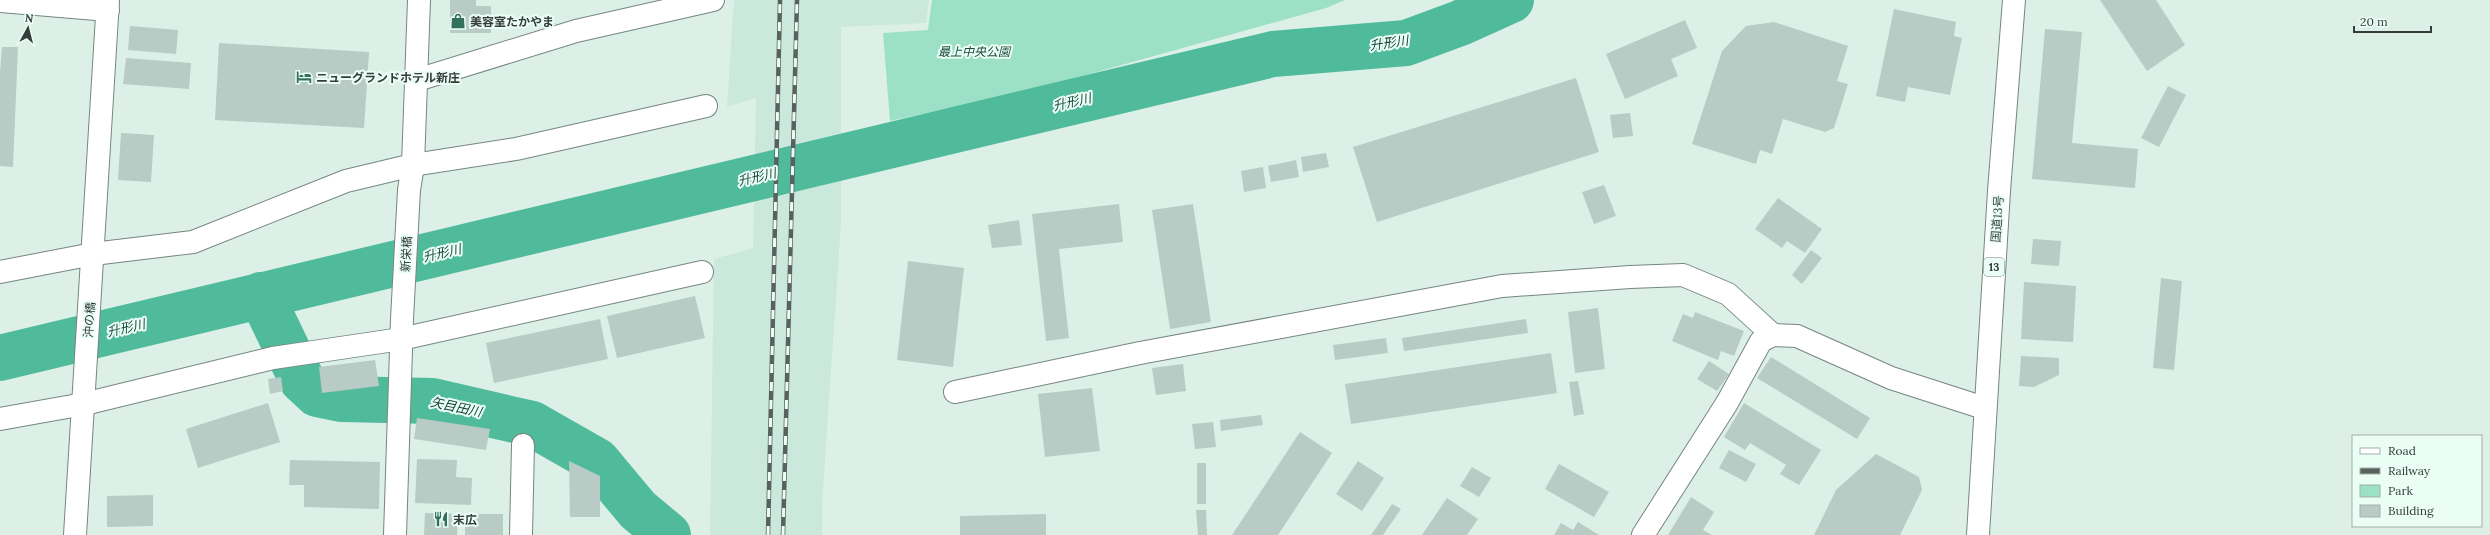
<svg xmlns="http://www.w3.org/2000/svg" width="2490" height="535" font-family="Lora,'Noto Sans JP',serif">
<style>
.built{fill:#cbe8dc}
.green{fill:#9be0c7}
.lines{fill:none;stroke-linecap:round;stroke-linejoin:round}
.river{stroke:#50bb9a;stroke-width:46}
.building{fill:#b8cbc4}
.minor-casing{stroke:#758680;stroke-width:24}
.highway-casing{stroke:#758680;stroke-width:24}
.minor{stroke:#fff;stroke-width:22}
.highway{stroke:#fff;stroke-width:22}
.rail-casing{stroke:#58615d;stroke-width:4.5}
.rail{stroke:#eafef6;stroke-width:3;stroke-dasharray:9;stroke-linecap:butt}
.labels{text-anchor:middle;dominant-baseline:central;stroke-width:4;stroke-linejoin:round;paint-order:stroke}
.shield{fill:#eafef6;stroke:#6b7672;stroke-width:1}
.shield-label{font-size:11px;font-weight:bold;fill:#353c39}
.poi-label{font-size:12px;font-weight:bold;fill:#353c39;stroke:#eafef6;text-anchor:start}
.park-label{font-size:12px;font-style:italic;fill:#1e4c3e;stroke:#eafef6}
.street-label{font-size:12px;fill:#353c39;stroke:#eafef6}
.water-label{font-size:13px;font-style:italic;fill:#174638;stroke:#eafef6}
</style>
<rect width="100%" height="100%" fill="#ddf0e8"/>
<!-- built -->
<path class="built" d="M734 0H929L926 23 841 27V223L822 505V535H710L714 259 753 248 756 98 727 107Z"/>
<!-- green -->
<path class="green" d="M932 0H1345L1326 8 1036 89 890 121 883 33 928 30Z"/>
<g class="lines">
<!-- river -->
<g class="river">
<path d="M261 295 302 380 317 394 341 399 432 401 532 424 597 461 638 510 668 535"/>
<path d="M0 358 1273 54 1406 43 1460 23 1511 0"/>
</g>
</g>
<!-- building -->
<g class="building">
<path d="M450 0H476V6H491V33H450Z"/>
<path d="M2100 0H2156L2185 45 2147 71Z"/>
<path d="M1894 9 1956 22 1954 36 1962 38 1950 95 1908 87 1905 102 1876 96Z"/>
<path d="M1685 20 1697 48 1671 59 1678 76 1625 99 1606 54Z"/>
<path d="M1774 22 1848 46 1837 81 1848 84 1834 128 1825 132 1783 119 1772 154 1760 150 1756 164 1692 144 1722 51 1746 26Z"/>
<path d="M130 26 178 30 176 54 128 50Z"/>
<path d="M2045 29 2082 32 2072 143 2138 149 2135 188 2032 179Z"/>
<path d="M219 43 369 52 364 128 215 120Z"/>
<path d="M2 47H18L13 167 0 166V72Z"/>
<path d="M126 58 191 63 189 89 123 84Z"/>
<path d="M1576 78 1599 152 1377 222 1353 147Z"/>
<path d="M2168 86 2186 95 2159 147 2141 138Z"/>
<path d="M1630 113 1633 136 1613 138 1610 115Z"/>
<path d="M121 133 154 135 151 182 118 180Z"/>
<path d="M1326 153 1329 167 1303 172 1301 157Z"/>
<path d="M1296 160 1299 177 1271 182 1268 166Z"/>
<path d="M1263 167 1266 188 1244 192 1241 171Z"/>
<path d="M1604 185 1616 216 1594 224 1582 192Z"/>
<path d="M1778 198 1822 229 1805 253 1787 241 1782 248 1755 229Z"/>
<path d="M1119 204 1123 242 1059 249 1069 338 1046 341 1032 214Z"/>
<path d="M1193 204 1211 322 1170 329 1152 210Z"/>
<path d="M1019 220 1022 245 992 248 988 225Z"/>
<path d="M2033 239 2061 241 2059 266 2031 264Z"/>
<path d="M1811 250 1822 258 1802 284 1792 275Z"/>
<path d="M908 261 964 268 953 367 897 360Z"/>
<path d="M2161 278 2182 281 2174 370 2153 368Z"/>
<path d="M2024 282 2076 286 2073 342 2021 339Z"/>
<path d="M695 296 705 338 617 358 607 316Z"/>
<path d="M1598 308 1605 369 1575 373 1568 312Z"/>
<path d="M1695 312 1744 331 1734 356 1721 351 1718 360 1672 341 1683 314 1693 318Z"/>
<path d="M600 319 608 359 494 383 486 343Z"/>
<path d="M1526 319 1528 333 1404 351 1402 338Z"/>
<path d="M1386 338 1388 353 1335 360 1333 345Z"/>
<path d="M1551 353 1557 393 1351 424 1345 384Z"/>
<path d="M2021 356 2059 358V375L2034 387 2019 386Z"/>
<path d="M1771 357 1870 418 1857 439 1757 378Z"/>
<path d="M375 360 379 386 322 393 319 367Z"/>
<path d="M1709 361 1729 374 1717 391 1697 379Z"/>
<path d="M1183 364 1186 391 1156 395 1152 368Z"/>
<path d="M281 377 283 391 270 394 268 379Z"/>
<path d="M1578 381 1584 414 1574 416 1569 382Z"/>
<path d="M1092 388 1100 451 1045 457 1038 394Z"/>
<path d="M268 403 280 442 198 468 186 429Z"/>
<path d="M1744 403 1821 450 1799 485 1780 474 1786 465 1750 443 1745 450 1724 437Z"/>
<path d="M1261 415 1263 425 1221 431 1220 420Z"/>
<path d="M417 418 490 429 486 450 414 439Z"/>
<path d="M1213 422 1216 447 1195 449 1192 424Z"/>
<path d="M1300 432 1332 453 1278 535H1232Z"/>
<path d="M1729 450 1756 464 1746 482 1719 468Z"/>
<path d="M1876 454 1919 477 1922 490 1900 535H1814L1836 490Z"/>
<path d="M417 459 457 460 456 477 472 478 471 505 415 503Z"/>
<path d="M290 460 380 462 379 509 304 507V485H289Z"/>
<path d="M569 461 600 476V517H570Z"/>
<path d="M1358 461 1384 478 1362 511 1336 494Z"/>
<rect x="1197" y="463" width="9" height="41"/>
<path d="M1559 464 1609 492 1594 517 1545 489Z"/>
<path d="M1472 467 1491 478 1479 497 1460 486Z"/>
<path d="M153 495V526L107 527V496Z"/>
<path d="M1691 497 1714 512 1703 530 1712 535H1668Z"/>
<path d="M1447 498 1478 519 1467 535H1422Z"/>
<path d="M1392 504 1401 509 1383 535H1371Z"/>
<path d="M1196 510H1206L1207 535H1198Z"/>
<path d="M425 513 458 514 457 535H424Z"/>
<rect x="465" y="514" width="38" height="21"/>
<path d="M1046 514V535H960V516Z"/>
<path d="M1578 522 1599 535H1554L1561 523 1573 530Z"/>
</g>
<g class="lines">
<!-- minor casing -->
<g class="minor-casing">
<g id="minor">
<path d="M0 1 108 10"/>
<path d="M417 80 576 31 713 0"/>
<path d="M0 272 93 254 193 242 346 181 413 165 516 149 706 106"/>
<path d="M955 392 1140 353 1502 286 1630 277 1683 275 1728 294 1773 335"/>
<path d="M0 419 84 404 273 358 401 339 702 272"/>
<path d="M75 535 108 0"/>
<path d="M395 535 402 319 409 190 413 165 419 0"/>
<path d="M521 535 523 445"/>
<path d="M1643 535 1727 403 1761 341 1773 335 1797 336 1891 378 1984 408"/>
</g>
</g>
<!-- highway casing -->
<g class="highway-casing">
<path id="highway" d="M1978 535 1999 191 2014 0"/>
</g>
<!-- minor -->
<use href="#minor" class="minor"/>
<!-- highway -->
<use href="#highway" class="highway"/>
<!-- rail casing -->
<g class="rail-casing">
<g id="rail">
<path d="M768 535 780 0"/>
<path d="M783 535 797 0"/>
</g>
</g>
<!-- rail -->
<use href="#rail" class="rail"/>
</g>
<!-- icons -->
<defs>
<g id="shop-bare" transform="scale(1.2)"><path d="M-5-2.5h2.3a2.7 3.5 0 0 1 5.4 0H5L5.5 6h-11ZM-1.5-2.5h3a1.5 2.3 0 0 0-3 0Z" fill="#33705d" stroke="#eafef6" stroke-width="2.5" paint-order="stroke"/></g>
<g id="hotel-bare" transform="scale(1.2)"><path d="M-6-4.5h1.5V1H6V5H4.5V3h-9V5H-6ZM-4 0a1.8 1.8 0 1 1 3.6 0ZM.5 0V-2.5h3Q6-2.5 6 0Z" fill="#33705d" stroke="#eafef6" stroke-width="2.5" paint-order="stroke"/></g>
<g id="restaurant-bare" transform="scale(1.2)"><path d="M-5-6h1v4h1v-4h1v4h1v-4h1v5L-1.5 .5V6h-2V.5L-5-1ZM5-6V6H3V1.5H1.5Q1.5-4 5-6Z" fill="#33705d" stroke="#eafef6" stroke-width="2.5" paint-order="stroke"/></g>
</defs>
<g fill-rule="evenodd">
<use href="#shop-bare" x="458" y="21"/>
<use href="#hotel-bare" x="304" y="77"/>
<use href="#restaurant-bare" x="441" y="519"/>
</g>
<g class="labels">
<!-- shield labels -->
<rect class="shield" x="1984" y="258" width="20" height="18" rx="3"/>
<g class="shield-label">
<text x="1994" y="267">13</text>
</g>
<!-- poi labels -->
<g class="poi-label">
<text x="470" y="21">美容室たかやま</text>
<text x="316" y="77">ニューグランドホテル新庄</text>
<text x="453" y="519">末広</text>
</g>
<!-- park labels -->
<g class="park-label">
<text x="974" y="51">最上中央公園</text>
</g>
<!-- street labels -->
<g class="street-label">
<text transform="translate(1997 219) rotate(-86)">国道13号</text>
<text transform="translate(406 254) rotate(-87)">新栄橋</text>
<text transform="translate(89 320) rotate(-86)">沖の橋</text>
</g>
<!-- water labels -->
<g class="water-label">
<text transform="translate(1389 43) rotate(-8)">升形川</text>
<text transform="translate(1072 102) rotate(-13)">升形川</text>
<text transform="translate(757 177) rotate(-13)">升形川</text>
<text transform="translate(442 253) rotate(-13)">升形川</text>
<text transform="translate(126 328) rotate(-13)">升形川</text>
<text transform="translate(456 407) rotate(12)">矢目田川</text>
</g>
</g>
<!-- legend -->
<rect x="2352" y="435" width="130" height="92" fill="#eafef6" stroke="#a2b0aa"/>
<rect x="2360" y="448" width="20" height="6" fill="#ffffff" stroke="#a2b0aa"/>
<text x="2388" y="455" font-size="12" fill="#353c39">Road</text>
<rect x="2360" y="468" width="20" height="6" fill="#58615d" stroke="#a2b0aa"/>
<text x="2388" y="475" font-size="12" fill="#353c39">Railway</text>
<rect x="2360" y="485" width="20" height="12" fill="#9be0c7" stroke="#a2b0aa"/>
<text x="2388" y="495" font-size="12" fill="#353c39">Park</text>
<rect x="2360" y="505" width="20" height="12" fill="#b8cbc4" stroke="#a2b0aa"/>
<text x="2388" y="515" font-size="12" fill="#353c39">Building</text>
<!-- north arrow -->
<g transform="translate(28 28) rotate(7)" stroke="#eafef6" stroke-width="3" paint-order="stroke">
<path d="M0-3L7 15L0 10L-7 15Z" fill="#353c39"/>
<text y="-6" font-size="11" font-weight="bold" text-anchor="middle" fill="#353c39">N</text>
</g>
<!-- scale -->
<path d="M2354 26v6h77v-6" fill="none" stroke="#353c39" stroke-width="2"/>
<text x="2360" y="26" font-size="12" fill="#353c39" stroke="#eafef6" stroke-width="3" paint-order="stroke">20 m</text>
</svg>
